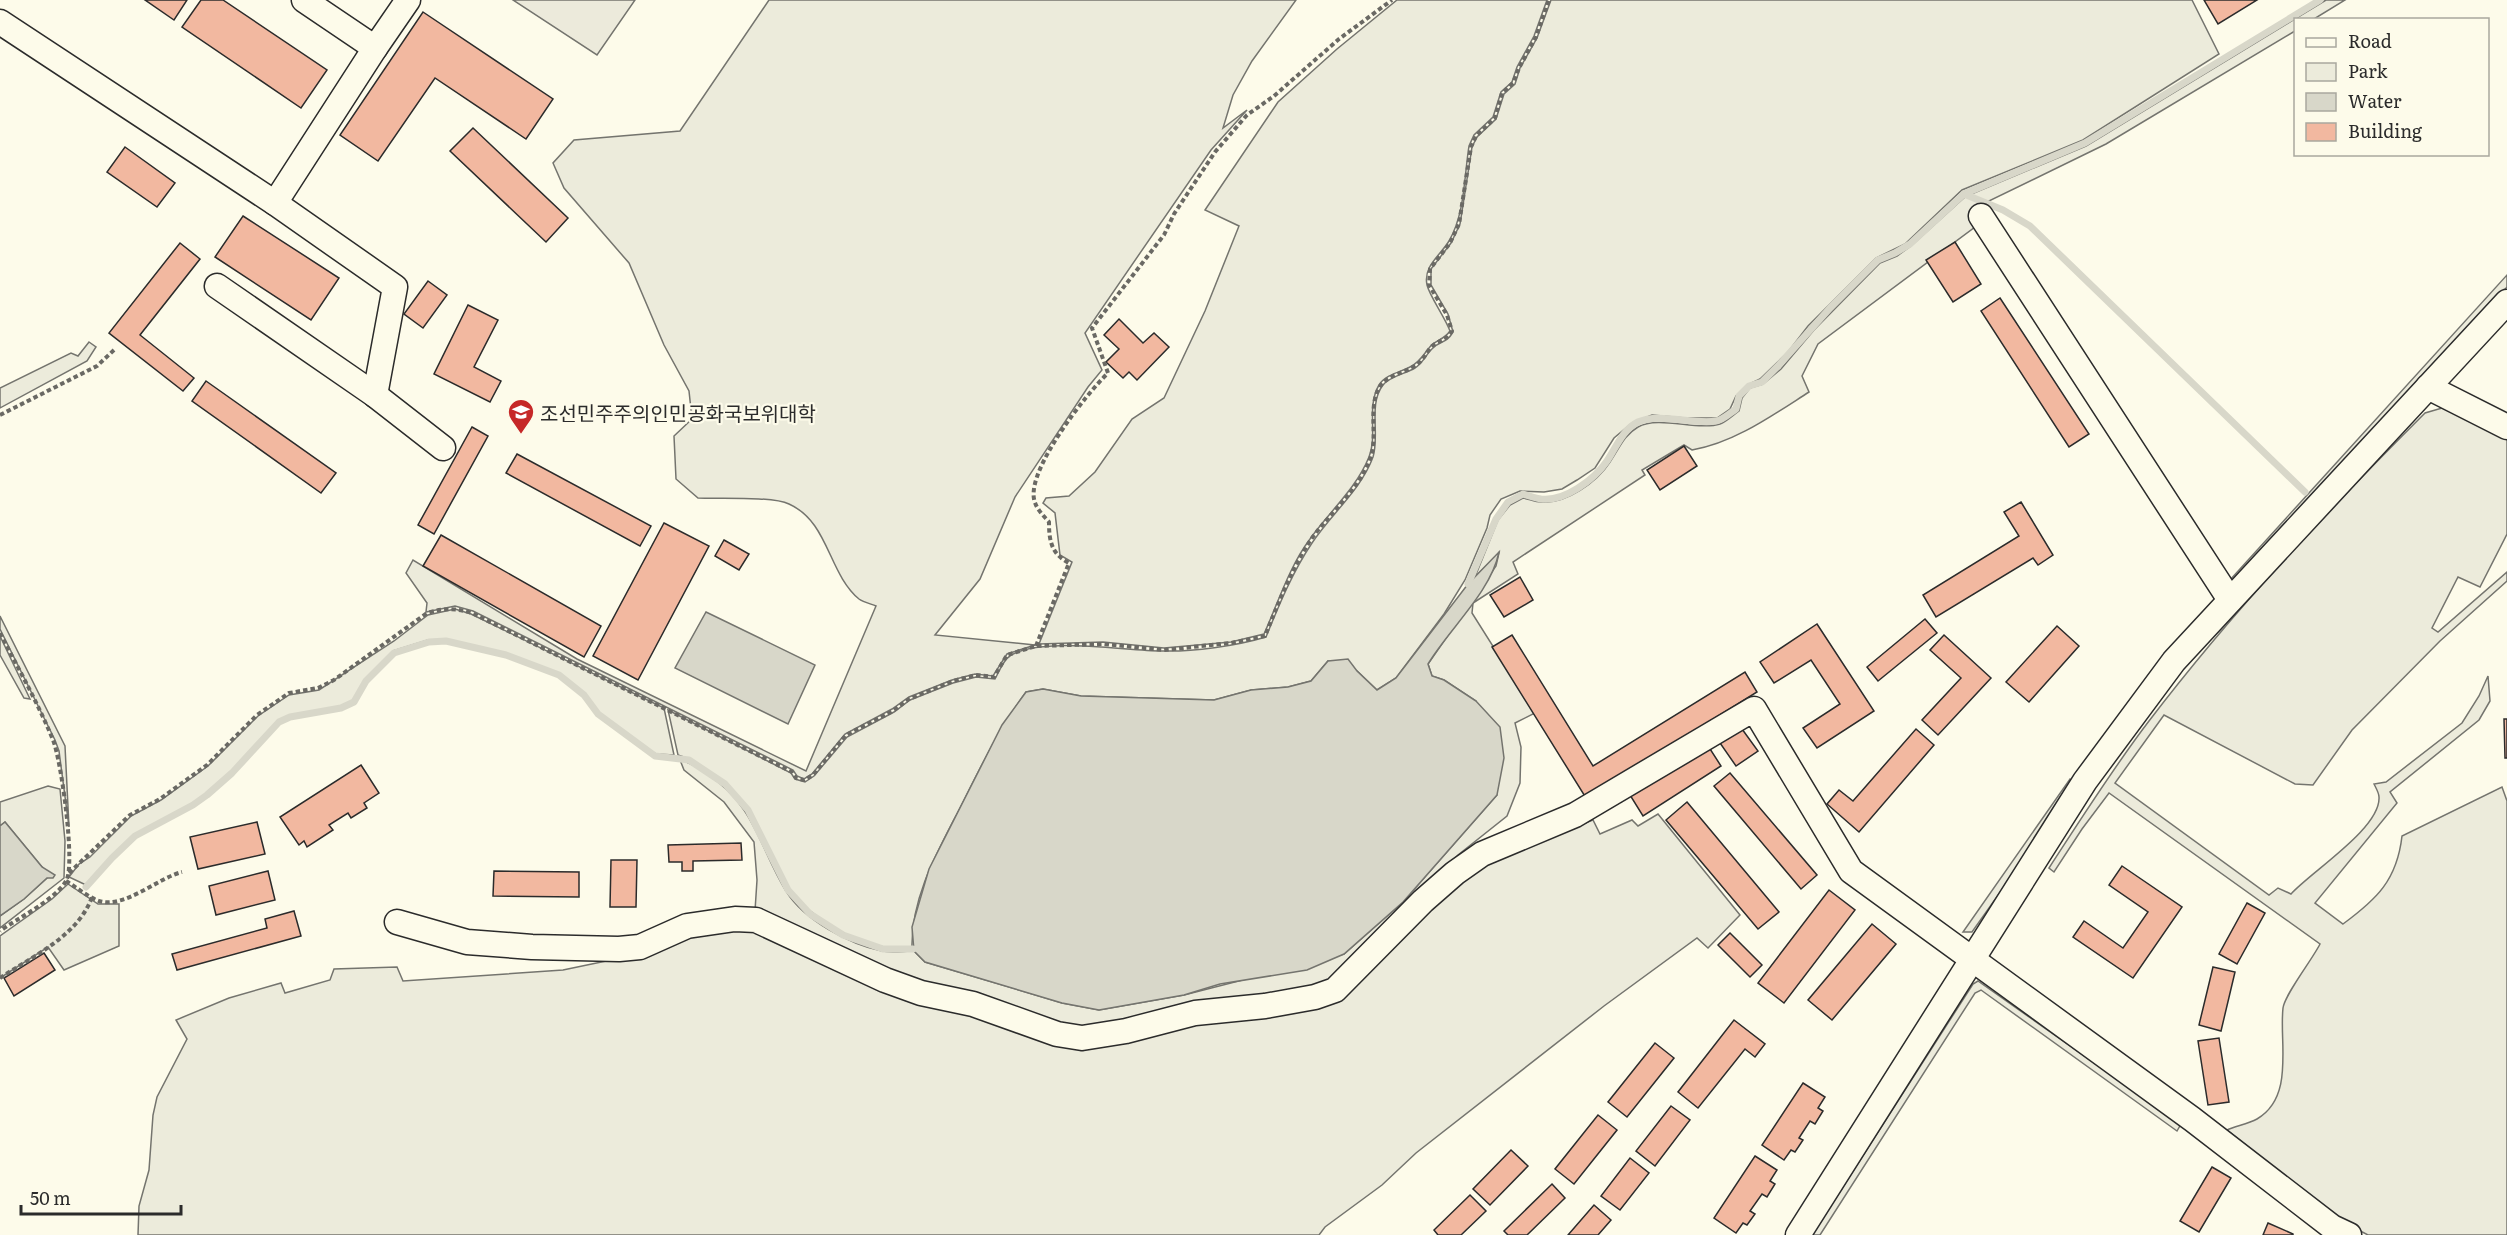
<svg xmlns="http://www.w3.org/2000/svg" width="2507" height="1235" font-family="Literata,'Noto Sans KR',serif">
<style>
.green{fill:#ecebdb;stroke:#74746e;stroke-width:1.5}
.parking{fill:#eceadb;stroke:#74746e;stroke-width:1.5}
.water{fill:#d8d7c9;stroke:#74746e;stroke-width:1.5}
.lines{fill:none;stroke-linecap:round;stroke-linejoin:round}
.stream{stroke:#d8d7c9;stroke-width:7}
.building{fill:#f2b8a0;stroke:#2b2b2b;stroke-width:1.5}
.minor-casing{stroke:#2b2b2b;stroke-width:27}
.path{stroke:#6a6964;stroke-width:4;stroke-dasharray:4.5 3;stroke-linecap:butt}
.minor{stroke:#fdfbea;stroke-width:24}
.labels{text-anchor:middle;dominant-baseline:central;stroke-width:4.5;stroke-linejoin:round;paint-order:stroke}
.poi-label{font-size:20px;fill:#2b2b2b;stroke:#fdfbea;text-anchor:start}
</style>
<rect width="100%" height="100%" fill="#fdfbea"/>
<!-- green -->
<g class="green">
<path d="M769 0H1296L1252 61 1233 95 1223 128 1247 110 1211 150 1085 333 1102 370 1088 387 1015 497 980 579 935 635 1035 645 1007 654 993 676 975 674 952 680 909 697 892 709 845 734 812 774 804 779 797 776 793 770 473 611 455 606 426 612 427 603 406 573 413 560 577 659 806 771 876 606C871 604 863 602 859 599 828 573 829 522 789 504 772 496 718 499 698 498L676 479 674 436 692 419 689 391 664 345 629 263 564 188 553 163 574 140 680 131Z"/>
<path d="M1397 0H1547L1534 36 1517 67 1512 82 1501 92 1493 117 1474 135 1469 146C1464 177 1465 214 1449 241 1440 256 1423 266 1427 285 1430 297 1445 317 1450 331 1444 340 1435 340 1429 348 1423 355 1420 362 1410 367 1400 372 1385 375 1379 385 1366 407 1378 435 1369 457 1356 489 1329 512 1310 539 1289 567 1278 603 1264 634L1231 642 1164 648 1103 642 1039 644 1072 562 1060 555 1055 513 1043 503 1046 498 1069 496 1095 472 1132 419 1164 398 1205 311 1239 226 1205 210 1278 102 1337 49Z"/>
<path d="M1551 0H2192L2219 54 2083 140 1962 190 1905 244 1876 258 1808 326 1788 352 1760 379 1747 385 1736 396 1730 409 1717 418H1685L1652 415 1632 423 1614 438 1595 468 1577 480 1562 489 1544 492 1520 491 1501 499 1490 515 1487 528 1465 580 1444 614 1396 678 1377 690 1357 671 1328 661 1311 681 1288 687 1251 690 1214 700 1081 696 1043 689 1026 692C1001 726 983 762 964 800 941 846 911 894 912 947 903 947 894 948 885 947 856 945 804 913 789 888 762 843 757 804 710 772 699 765 690 758 678 755L668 710 791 773 795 779 805 782 814 776 847 737 894 712 910 700 953 683 976 677 995 679C999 672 1003 660 1010 656 1039 636 1125 651 1161 651 1193 652 1236 646 1266 637 1279 605 1293 571 1312 543 1331 514 1361 490 1373 457 1380 435 1368 404 1383 385 1390 376 1405 374 1415 368 1424 362 1426 354 1433 348 1441 340 1446 344 1453 332L1448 314 1431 285V269L1451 243 1460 224 1472 147 1477 137 1496 119 1504 94 1515 84 1520 68 1537 38Z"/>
<path d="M2326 0H2345L2314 19 2296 20 2295 31 2106 144 1987 202 1969 195 2086 146Z"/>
<path d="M1966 196 1985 204 1971 211 1979 224 1818 344 1802 376 1809 392C1773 415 1734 443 1692 450L1684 445 1642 470 1645 475 1513 562 1518 574 1473 603 1472 613 1535 713 1515 723 1521 747 1520 783 1507 816 1458 855 1333 983 1070 1029 916 983 755 911 757 880 754 842 724 802 684 770 680 760C691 762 699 769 708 775 755 805 760 849 786 891 804 920 849 944 882 951 892 953 904 951 914 951L925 962 1062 1003 1099 1010 1184 995 1344 954 1403 902 1497 795 1476 701 1444 680 1432 676 1428 664 1496 566 1499 553 1475 577 1498 520 1510 505 1523 498C1529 499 1535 502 1541 502 1566 504 1597 482 1610 462 1619 449 1624 435 1638 427 1658 415 1698 431 1720 424 1726 422 1733 415 1739 411L1742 398 1750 388 1763 384 1781 369 1814 330 1880 263 1897 256 1911 246Z"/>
<path d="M2507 275V287L2237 583 2229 581Z"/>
<path d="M89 342 96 347 87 361 0 408V388L71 353 78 356Z"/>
<path d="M2442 408 2507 436V534L2480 587 2458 577 2432 628 2438 632 2507 572V581L2440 641 2352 730 2313 785 2295 784 2164 715 2115 783 2269 895 2278 888 2291 894C2312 871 2381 828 2379 797 2379 793 2376 788 2374 784L2386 782 2462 723 2479 696 2488 676 2490 701 2479 720 2390 792 2397 803 2315 903 2343 924C2377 899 2397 880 2402 836L2502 787 2507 801V1235H2368L2347 1224 2323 1207 2227 1130C2236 1126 2248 1124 2257 1119 2295 1097 2279 1042 2283 1008 2285 994 2312 960 2320 944L2109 793 2082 829 2054 872 2049 868C2081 819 2113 768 2149 721 2233 611 2327 511 2425 413Z"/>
<path d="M455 609 471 614 664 708 674 755 656 754 620 730 599 713 585 694 560 674 487 649 446 640H428L393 651 365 680 353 701 340 707 289 716 278 721 231 772 206 794 192 804 134 835 111 857 86 885 69 877 79 864 90 857 131 816 161 800 208 766 258 716 289 695 319 690 394 641 428 615Z"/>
<path d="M0 616 65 746 69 827 59 751 55 740 0 629Z"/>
<path d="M0 636 30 699 24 698 0 655Z"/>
<path d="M2070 779 2077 784 1972 932H1963Z"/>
<path d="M48 786 60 789 65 841 64 878 0 928V916L24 899 47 878 42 867 5 822 0 826V802Z"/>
<path d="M1658 814 1740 915 1708 948 1697 938 1604 1006 1416 1153 1382 1185 1325 1227 1319 1235H138L139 1206 149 1170 153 1115 157 1097 187 1039 176 1020 229 998 281 983 285 993 330 980 334 969 397 967 403 981 563 970 635 955 677 938 741 927 1052 1037 1319 1001 1483 861 1593 820 1600 834 1632 820 1638 826Z"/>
<path d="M68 884 98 904H119V946L64 970 48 947 0 978V936L52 899Z"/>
<path d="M1978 981 2181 1124 2177 1131 1981 990 1975 993 1820 1235H1812L1973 984Z"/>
</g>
<!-- parking -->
<path class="parking" d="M513 0H635L597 55Z"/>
<!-- water -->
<g class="water">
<path d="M1499 552C1491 592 1449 629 1428 664L1432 676 1444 680 1476 701 1500 727 1504 758 1497 795 1403 902 1344 954 1307 970 1220 984 1184 995 1099 1010 1062 1003 925 962 914 951 912 927 929 869 1002 725 1026 692 1043 689 1081 696 1214 700 1251 690 1288 687 1311 681 1328 661 1348 659 1357 671 1377 690 1396 678 1468 584Z"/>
<path d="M706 612 815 665 788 724 675 668Z"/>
<path d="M5 822 42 867 55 875 53 878H47L24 899 0 916V826Z"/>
</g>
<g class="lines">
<!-- stream -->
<g class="stream">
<path d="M1964 194 2003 210 2030 226 2305 492"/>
<path d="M1468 584 1496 519 1508 502 1523 494C1529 496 1535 498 1541 499 1564 502 1594 480 1607 461 1616 448 1622 430 1638 422 1659 412 1693 425 1716 421 1723 420 1730 413 1736 409L1739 396 1749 386 1762 382 1778 366 1830 308 1878 260 1895 253 1910 244 1964 194 2085 143 2320 0"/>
<path d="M86 887 112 858 135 836 193 805 207 795 232 773 279 722 290 717 341 708 354 702 366 681 394 653 429 642 446 641 506 655 559 675 584 695 598 714 655 756 689 760 725 784 748 810 788 890 810 914 843 935 883 949H913"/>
</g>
</g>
<!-- building -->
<g class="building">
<path d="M145 0H187L174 20Z"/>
<path d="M201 0H223L327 70 301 108 182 27Z"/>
<path d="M2204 0H2257L2218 24Z"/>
<path d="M423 12 553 99 526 139 435 78 378 161 340 135Z"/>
<path d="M473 128 568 218 546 242 450 151Z"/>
<path d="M125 147 175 183 157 207 107 172Z"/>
<path d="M243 216 339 278 311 320 215 257Z"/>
<path d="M1955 242 1981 284 1953 302 1926 260Z"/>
<path d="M180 243 200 259 140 335 194 378 183 391 109 333Z"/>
<path d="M428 281 447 295 423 328 404 314Z"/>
<path d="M2000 298 2089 434 2069 447 1981 311Z"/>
<path d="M468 305 498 320 474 367 501 381 490 402 434 374Z"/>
<path d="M1119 319 1143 343 1154 333 1169 347 1137 380 1129 372 1123 378 1106 362 1119 349 1104 335Z"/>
<path d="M206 381 336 473 321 493 192 401Z"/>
<path d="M472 427 488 436 434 534 418 525Z"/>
<path d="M1684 446 1697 466 1660 490 1647 470Z"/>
<path d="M517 454 651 526 640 546 506 473Z"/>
<path d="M2021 502 2053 555 2038 565 2033 558 1936 617 1923 595 2019 536 2004 512Z"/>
<path d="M664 523 709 546 638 680 593 656Z"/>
<path d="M441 535 601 626 584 657 423 566Z"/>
<path d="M724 540 749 554 739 570 715 556Z"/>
<path d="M1520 577 1533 600 1504 617 1490 595Z"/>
<path d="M1925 619 1937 633 1878 681 1867 667Z"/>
<path d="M1817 624 1874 711 1817 748 1803 728 1840 704 1811 660 1774 683 1760 662Z"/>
<path d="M2057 626 2079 646 2029 702 2006 682Z"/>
<path d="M1512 635 1593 766 1745 672 1757 692 1586 798 1492 647Z"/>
<path d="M1944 635 1991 678 1938 735 1922 720 1961 678 1930 650Z"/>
<path d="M2504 719H2507V758H2505Z"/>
<path d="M1742 729 1758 751 1736 766 1720 743Z"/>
<path d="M1916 729 1934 745 1859 832 1827 804 1839 790 1853 801Z"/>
<path d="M1703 738 1721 766 1643 816 1625 787Z"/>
<path d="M361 765 379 793 364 803 367 808 351 818 348 813 329 825 333 830 307 847 304 841 299 845 280 817Z"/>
<path d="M1730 773 1817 875 1801 889 1714 786Z"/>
<path d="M1687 802 1779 912 1758 929 1666 820Z"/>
<path d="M257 822 265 854 198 869 190 837Z"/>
<path d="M741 843 742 860 693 861V871H682V862H669L668 845Z"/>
<path d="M611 860H637L636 907H610Z"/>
<path d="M2122 866 2182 907 2133 978 2073 937 2084 921 2123 948 2148 912 2109 885Z"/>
<path d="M268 871 275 900 216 915 209 886Z"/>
<path d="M494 871 579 872V897L493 896Z"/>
<path d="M1829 890 1855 910 1784 1003 1758 983Z"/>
<path d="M2247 903 2265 913 2237 964 2219 954Z"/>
<path d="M294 911 301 936 177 970 172 954 267 928 265 919Z"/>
<path d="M1872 924 1896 944 1832 1020 1808 1000Z"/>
<path d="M1730 933 1762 965 1750 977 1718 945Z"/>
<path d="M44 953 55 970 14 996 4 978Z"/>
<path d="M2213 967 2235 972 2221 1031 2199 1025Z"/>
<path d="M1734 1020 1765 1044 1755 1057 1745 1049 1698 1108 1678 1092Z"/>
<path d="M2219 1038 2229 1102 2208 1105 2198 1041Z"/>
<path d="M1655 1043 1674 1058 1627 1117 1608 1102Z"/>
<path d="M1803 1083 1825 1097 1818 1108 1823 1111 1815 1124 1810 1121 1799 1138 1803 1140 1795 1152 1791 1150 1784 1160 1762 1145Z"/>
<path d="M1671 1106 1690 1120 1655 1166 1636 1151Z"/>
<path d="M1598 1115 1617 1130 1574 1184 1555 1169Z"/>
<path d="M1511 1150 1528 1166 1490 1205 1473 1189Z"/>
<path d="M1755 1156 1777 1170 1770 1181 1775 1184 1767 1197 1762 1194 1750 1211 1755 1214 1747 1225 1743 1223 1736 1233 1714 1218Z"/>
<path d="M1630 1158 1649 1173 1620 1210 1601 1196Z"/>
<path d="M2212 1167 2231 1178 2199 1232 2180 1221Z"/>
<path d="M1552 1184 1565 1198 1527 1235H1508L1504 1231Z"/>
<path d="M1470 1195 1486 1211 1461 1235H1438L1434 1230Z"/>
<path d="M1594 1205 1611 1220 1598 1235H1568Z"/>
<path d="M2268 1223 2293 1234V1235H2263Z"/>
</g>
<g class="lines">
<!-- minor casing -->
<g class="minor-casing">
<g id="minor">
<path d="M304 0 375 48 408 0"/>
<path d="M0 22 275 203 395 287 375 395"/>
<path d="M275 203 375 48"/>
<path d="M1981 216 2230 600"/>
<path d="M217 286 375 395 443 448"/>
<path d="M2428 387 2507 427"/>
<path d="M397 922 467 942 532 947 619 949 640 947 687 926 735 919 756 920 885 980 921 993 973 1004 1057 1034 1082 1038 1126 1031 1195 1013 1265 1006 1315 997 1335 990 1423 901 1455 873 1482 854 1575 815 1754 709 1851 871 2192 1119 2332 1227 2349 1235"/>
<path d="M1798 1235 2085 781 2174 661 2507 302"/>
</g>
</g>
<!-- path -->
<g class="path">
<path d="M0 415 97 366 114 350"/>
<path d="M0 633C18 668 38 703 53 740 61 759 76 866 66 881 55 900 18 918 0 931"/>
<path d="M1036 646 1069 563C1051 554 1049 540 1049 522 1043 515 1036 509 1034 499 1028 468 1086 394 1108 373L1092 328 1164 235 1174 214 1215 152 1247 115 1274 96 1339 39 1392 0"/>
<path d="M69 873 130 815 160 799 207 765 257 715 289 693 318 688 334 680 427 613C444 608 455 608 472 613L792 772 796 778 804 780 813 775 846 735 893 711 909 699 953 681 976 675 994 677 1007 655 1036 646 1103 644 1164 650 1231 643 1265 636C1278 604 1291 570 1310 541 1329 513 1360 490 1371 456 1378 435 1367 404 1381 385 1389 375 1403 373 1413 367 1423 362 1425 354 1431 347 1438 340 1445 342 1452 331L1447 315 1429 285 1430 269 1450 243 1459 224 1471 147 1476 136 1495 118 1502 93 1513 83 1519 68 1536 37 1549 0"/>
<path d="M66 881C76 887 88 897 99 901 124 909 158 878 182 872"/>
<path d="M0 978C33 956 78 936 92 897"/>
</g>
<!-- minor -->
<use href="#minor" class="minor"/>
</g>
<!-- icons -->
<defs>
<g id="university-pin" transform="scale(1.35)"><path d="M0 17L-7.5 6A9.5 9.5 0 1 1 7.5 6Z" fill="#c62828" stroke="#fdfbea"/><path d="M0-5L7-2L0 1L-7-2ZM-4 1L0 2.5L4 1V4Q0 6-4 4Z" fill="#fff"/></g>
</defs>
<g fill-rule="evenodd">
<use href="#university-pin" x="521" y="412"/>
</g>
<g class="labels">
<!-- poi labels -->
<g class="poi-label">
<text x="540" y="412">조선민주주의인민공화국보위대학</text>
</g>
</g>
<!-- legend -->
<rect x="2294" y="18" width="195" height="138" fill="#fdfbea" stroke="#a9a89e" stroke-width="1.5"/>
<rect x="2306" y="38" width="30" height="9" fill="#fdfbea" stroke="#a9a89e" stroke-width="1.5"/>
<text x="2348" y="48" font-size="18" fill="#2b2b2b">Road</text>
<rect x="2306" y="63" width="30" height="18" fill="#ecebdb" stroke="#a9a89e" stroke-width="1.5"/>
<text x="2348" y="78" font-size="18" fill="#2b2b2b">Park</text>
<rect x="2306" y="93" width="30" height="18" fill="#d8d7c9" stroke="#a9a89e" stroke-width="1.5"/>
<text x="2348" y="108" font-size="18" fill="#2b2b2b">Water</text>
<rect x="2306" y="123" width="30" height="18" fill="#f2b8a0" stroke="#a9a89e" stroke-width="1.5"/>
<text x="2348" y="138" font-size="18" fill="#2b2b2b">Building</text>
<!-- scale -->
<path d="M21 1205v9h160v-9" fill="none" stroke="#2b2b2b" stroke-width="3"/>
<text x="30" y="1205" font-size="18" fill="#2b2b2b" stroke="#fdfbea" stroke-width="4.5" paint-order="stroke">50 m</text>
</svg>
